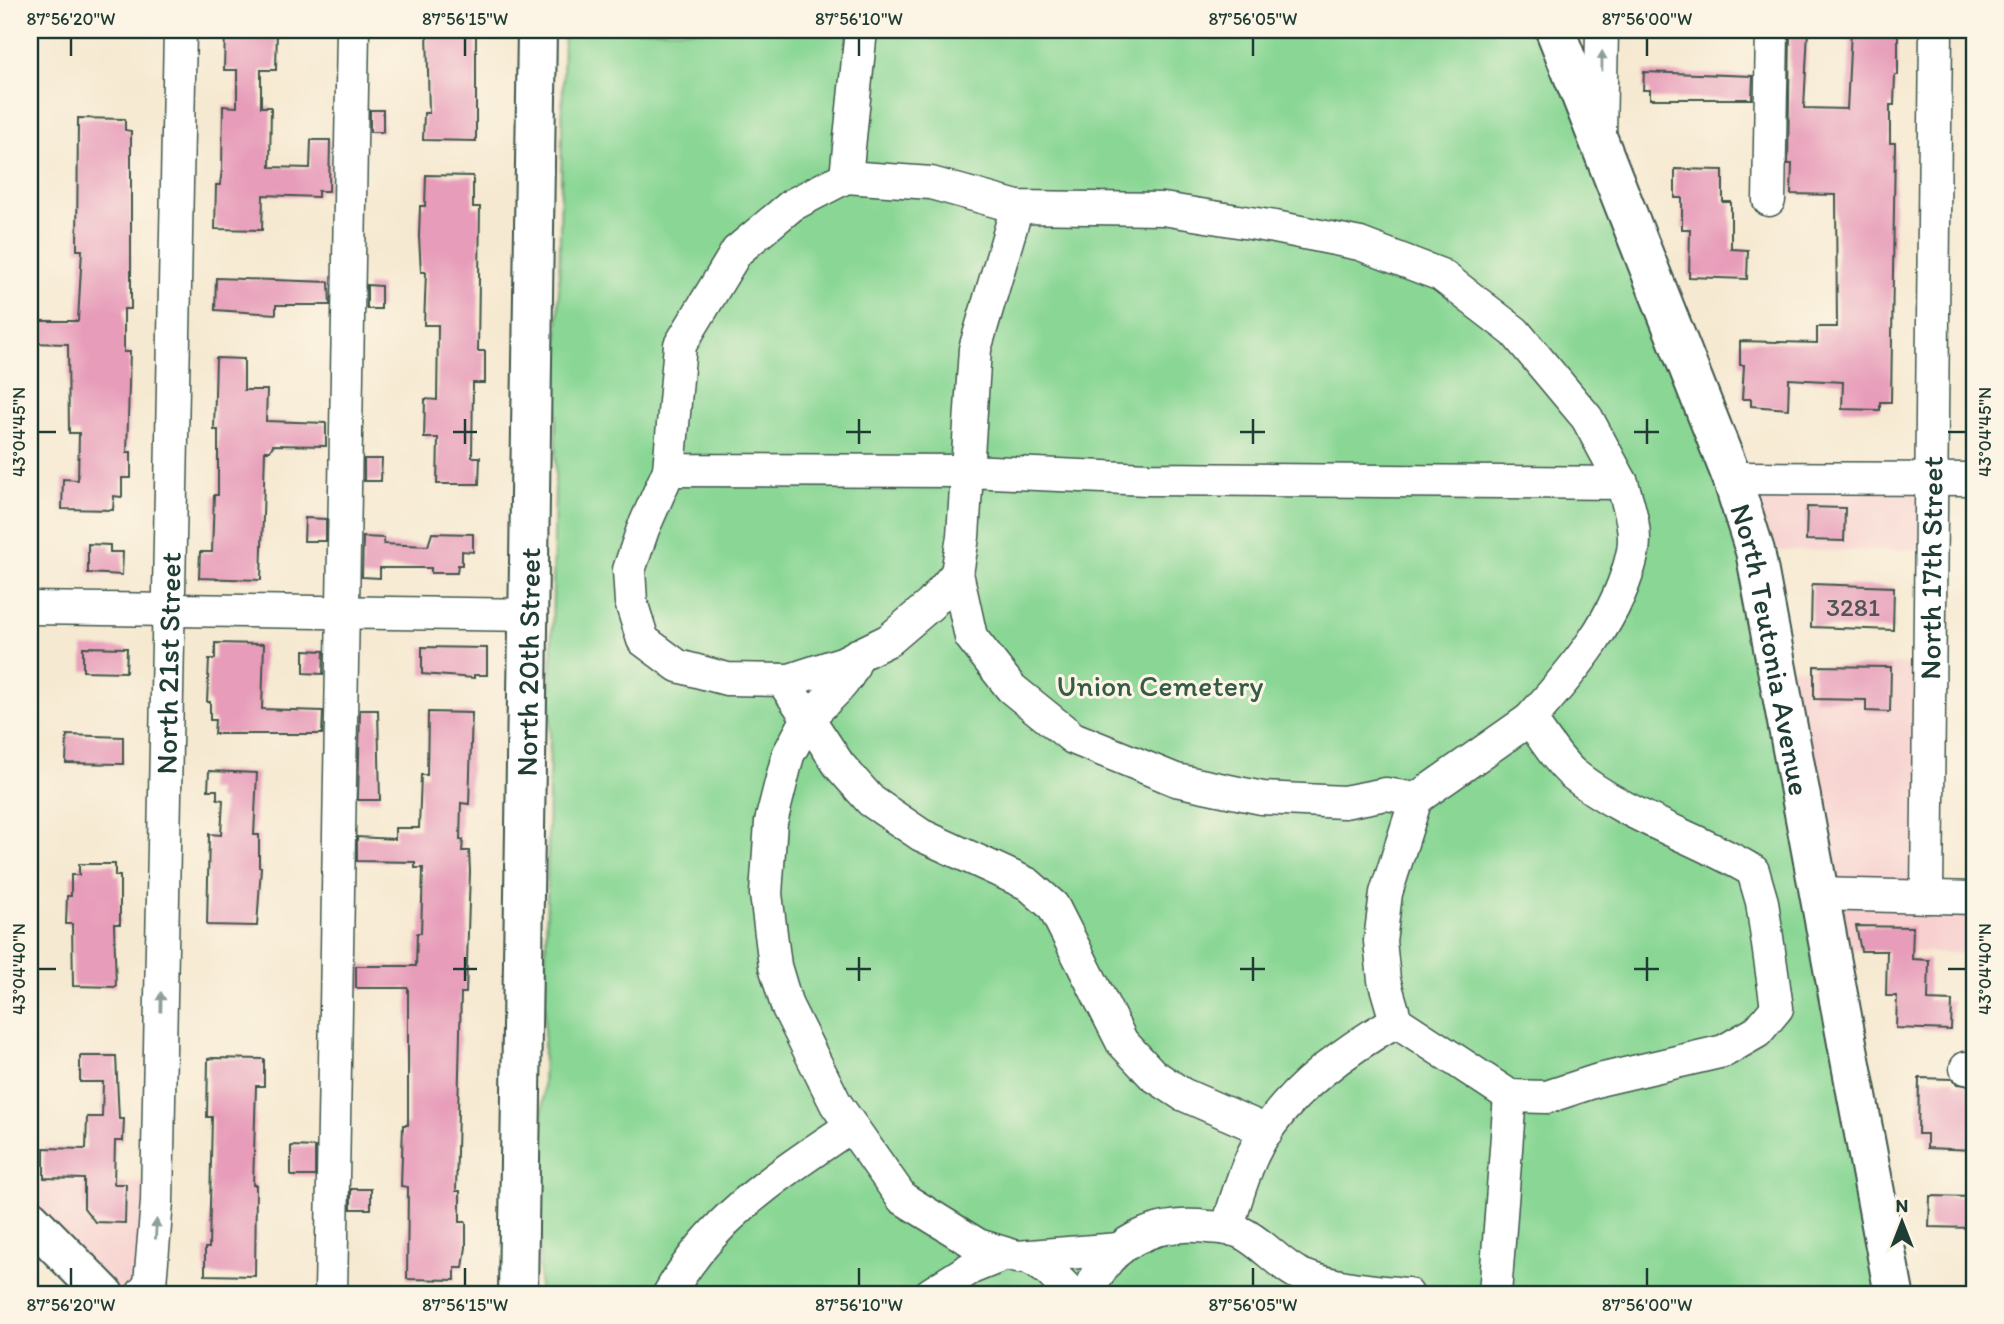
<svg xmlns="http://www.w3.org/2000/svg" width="2004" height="1324" font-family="Itim,sans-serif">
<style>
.built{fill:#f7d0cf}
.green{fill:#8ad795;stroke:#548a64;stroke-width:2}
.building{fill:#e79cb9}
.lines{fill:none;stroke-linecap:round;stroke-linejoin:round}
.minor-casing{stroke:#3f574c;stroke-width:35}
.major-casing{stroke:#3f574c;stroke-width:42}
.minor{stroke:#fff;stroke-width:32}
.major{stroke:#fff;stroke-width:38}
.oneway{fill:#8f9e9a}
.ticks{fill:none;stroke:#1f3d34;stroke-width:2.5}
.labels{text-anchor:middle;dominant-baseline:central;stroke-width:6;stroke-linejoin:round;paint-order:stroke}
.number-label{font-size:26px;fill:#515555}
.street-label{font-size:30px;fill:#1f3d34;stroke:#fcf5e5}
.park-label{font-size:30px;fill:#345c47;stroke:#fcf5e5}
.neatline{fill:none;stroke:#1f3d34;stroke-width:2.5}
.ticks-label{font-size:18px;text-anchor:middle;fill:#1f3d34}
</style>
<rect width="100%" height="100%" fill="#fcf5e5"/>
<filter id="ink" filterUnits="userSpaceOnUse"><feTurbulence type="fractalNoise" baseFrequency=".0143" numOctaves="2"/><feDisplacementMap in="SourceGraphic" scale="14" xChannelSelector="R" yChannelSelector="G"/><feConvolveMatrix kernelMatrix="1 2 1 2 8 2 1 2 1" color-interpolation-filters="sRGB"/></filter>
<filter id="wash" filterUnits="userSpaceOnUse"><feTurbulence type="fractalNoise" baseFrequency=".00686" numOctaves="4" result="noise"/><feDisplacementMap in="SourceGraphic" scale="28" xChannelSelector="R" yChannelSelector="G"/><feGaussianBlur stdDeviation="1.57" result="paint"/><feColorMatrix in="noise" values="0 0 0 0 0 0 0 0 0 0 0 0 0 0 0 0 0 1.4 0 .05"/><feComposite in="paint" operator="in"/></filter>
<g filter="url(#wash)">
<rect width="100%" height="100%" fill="#f6e9d1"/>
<!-- built -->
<g class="built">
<path d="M1732 478H1931V550L1755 551Z"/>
<path d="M1930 663 1927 897 1967 898 1970 954 1829 948 1778 669Z"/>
<path d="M30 1180 157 1183 142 1294H104L30 1219Z"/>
</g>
<!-- green -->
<path class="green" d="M564 30H1555L1732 478 1894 1294H539Z"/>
<g id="blocks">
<!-- building -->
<g class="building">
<path d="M225 30H277L276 70H261V107H271L270 167 310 168 311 140H330L329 191H318V197L263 195 262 230 215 229 216 185H220L222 169 223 106 237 107V70H224Z"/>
<path d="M427 30H476V141L423 140 424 113H429Z"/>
<path d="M1790 30H1808L1804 108 1847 109 1851 30H1898V75H1895L1894 105H1890V143H1895L1891 402H1880V410L1842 409 1843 382 1789 379 1788 409 1751 406V399H1742L1744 365H1740V341L1817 343V327H1837L1836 195 1791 194 1792 164H1788Z"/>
<path d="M1644 72 1753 76 1752 99H1650V90H1643Z"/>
<rect x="370" y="110" width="13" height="22"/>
<path d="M78 118 125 119V130L131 131V309H124V352H130L127 452H131V478H122V497L114 496 113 510 62 509 63 479 78 480 79 433H69L68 344 30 343V321H78L82 250H77Z"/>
<path d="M1675 169 1723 170V202H1731V249L1748 250 1747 279 1689 277 1690 229H1682V198H1675Z"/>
<path d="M426 175 473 176V207H480L478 351H485V383H473L472 457H480L479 484H437L438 438H424L425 399 437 400 438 325H424L426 272H421L419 237 420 206H425Z"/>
<path d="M216 278 329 282 330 305H276V314L215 310Z"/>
<path d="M367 285 381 286V309H367Z"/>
<path d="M216 358 244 359V390H267L266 421 326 423V446L273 445 270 451H265L261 580 199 578 200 552H212L214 495H218V430H214Z"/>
<path d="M364 459H382L381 481H364Z"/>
<path d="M1807 507 1845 508 1844 541 1806 540Z"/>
<path d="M305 518 326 519V541H304Z"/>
<path d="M432 533 473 534V552L462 551V565H458L457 573H431V568H380V578L362 577 363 537 384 538V544L428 546Z"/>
<path d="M88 544 110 545V552H123L122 575 88 573Z"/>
<path d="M1812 584 1894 587 1893 630 1811 627Z"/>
<path d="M215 643 264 644 262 709 323 711 322 734H214L215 720H210V702H207L209 659H215Z"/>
<path d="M83 647 127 648 126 672 83 671Z"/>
<path d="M422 647 487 648V675H474V678L422 674Z"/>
<path d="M304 650 324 651 323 674 304 673Z"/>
<path d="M1814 666 1891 667 1890 712 1866 711V700L1814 699Z"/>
<path d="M360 710H378L380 800H358Z"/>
<path d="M428 712 472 713 469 804 461 803 460 840H463L462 851H469L470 871 466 993H461L456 1191H460V1222H466V1247L463 1268H455V1280L407 1279 408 1187 401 1186 403 1125H408V988H356V966H416L417 933H421L423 868H415V862L357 861V837L395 839V828H419L421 775H427Z"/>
<path d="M67 735 123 737V764L66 763Z"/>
<path d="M209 771 257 773 254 835H259V867H261L257 926 207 925 209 834 221 835 223 800 217 799V790H208Z"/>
<path d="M79 864H115V876H120V924H114L116 987 73 986 72 924H66L67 896H71V875H79Z"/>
<path d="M1856 926 1913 927 1912 959 1929 960 1928 1000 1952 1001 1951 1030 1896 1028 1897 996H1886L1887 951H1861Z"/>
<path d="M80 1056H116L119 1119H124L123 1141H115L114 1184H126L125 1223 95 1222 84 1208V1179L44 1178V1148L86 1149 87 1117H102L103 1082H80Z"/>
<path d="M212 1058 264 1059V1086H256L253 1185H256L255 1276 205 1275V1248H209L212 1117H207L208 1059Z"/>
<path d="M1919 1078 1952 1079 1957 1084 1974 1086V1150L1927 1148V1134H1918Z"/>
<path d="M291 1146 315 1147V1176H291Z"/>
<rect x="351" y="1189" width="20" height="20"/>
<path d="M1930 1196 1974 1197V1228L1929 1227Z"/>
</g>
</g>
</g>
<g filter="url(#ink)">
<use href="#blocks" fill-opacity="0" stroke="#3f574c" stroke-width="2"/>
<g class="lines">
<!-- minor casing -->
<g class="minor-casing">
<g id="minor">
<path d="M1600 136 1602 30"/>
<path d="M846 177 861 30"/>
<path d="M1769 200 1772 30"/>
<path d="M1017 207 931 183 846 177 792 205 737 251 680 345 669 470 967 471 975 349 1017 207 1163 209 1275 227 1360 244 1441 275 1515 332 1587 418 1622 483"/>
<path d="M669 470 643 529 629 570 631 602 643 640 678 666 727 679 790 680 842 663 889 640 931 604 957 573"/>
<path d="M1732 478 1974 479"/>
<path d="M30 608 528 615"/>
<path d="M857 655C851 682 826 699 808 718L839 765 871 801 921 835 1028 884 1053 906 1122 1042 1153 1075 1182 1094 1267 1131"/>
<path d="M782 680 808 718 788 755 771 822 766 894 775 966 787 1006 836 1104 902 1198 978 1245 1017 1257 1119 1249"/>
<path d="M1416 799 1386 794 1344 802 1262 798 1176 780 1073 738 1011 688 971 637 957 573 963 537 967 471 1148 479 1622 483C1628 504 1637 528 1633 551 1620 617 1573 671 1530 719"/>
<path d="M1817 894 1974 898"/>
<path id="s1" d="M1927 897 1936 30"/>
<path d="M1396 1021 1384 980 1380 941 1386 893 1416 799 1530 719C1543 737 1557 760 1573 774 1626 817 1695 836 1753 871L1762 902 1777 1008 1757 1032 1724 1051 1599 1080 1547 1097 1510 1096"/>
<path d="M1966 1068H1974"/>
<path d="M1227 1229C1238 1194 1248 1154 1271 1124 1302 1081 1351 1047 1396 1021L1510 1096 1495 1294"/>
<path d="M1027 1257 1048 1270 1072 1294"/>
<path id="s2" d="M142 1294 150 1284 157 1202 180 30"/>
<path d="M331 1294 353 30"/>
<path d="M669 1294C712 1217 780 1174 851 1126"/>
<path d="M930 1294 971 1268 1006 1254"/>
<path d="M1089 1294C1106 1243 1155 1220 1208 1227 1218 1228 1231 1228 1240 1232 1262 1242 1279 1265 1301 1275 1333 1288 1373 1291 1407 1294"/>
</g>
</g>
<!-- major casing -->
<g class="major-casing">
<g id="major">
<path id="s3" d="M1555 30 1732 478 1755 551 1894 1294"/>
<path d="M30 1219 104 1294"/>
<path id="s4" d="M518 1294 537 30"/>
</g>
</g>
<!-- minor -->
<use href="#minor" class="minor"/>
<!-- major -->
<use href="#major" class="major"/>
</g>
<!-- one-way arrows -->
<defs><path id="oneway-solid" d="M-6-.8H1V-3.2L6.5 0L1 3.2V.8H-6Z" transform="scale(1.75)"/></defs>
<g class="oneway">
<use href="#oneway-solid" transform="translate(1602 61) rotate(-89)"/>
<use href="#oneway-solid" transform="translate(161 1002) rotate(-89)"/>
<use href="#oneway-solid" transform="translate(156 1229) rotate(-87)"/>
</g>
</g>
<!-- ticks -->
<path class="ticks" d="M71 38V56M465 38V56M859 38V56M1253 38V56M1647 38V56M465 419V444M859 419V444M1253 419V444M1647 419V444M38 432H56M453 432H477M846 432H871M1240 432H1265M1634 432H1659M1948 432H1966M465 957V981M859 957V981M1253 957V981M1647 957V981M38 969H56M453 969H477M846 969H871M1240 969H1265M1634 969H1659M1948 969H1966M71 1268V1286M465 1268V1286M859 1268V1286M1253 1268V1286M1647 1268V1286"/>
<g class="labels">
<!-- number labels -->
<g class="number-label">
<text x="1853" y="607">3281</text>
</g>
<!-- street labels -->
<g class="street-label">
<text stroke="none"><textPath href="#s1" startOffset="329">North 17th Street</textPath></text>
<text stroke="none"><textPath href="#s3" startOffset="658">North Teutonia Avenue</textPath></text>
<text stroke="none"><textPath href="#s4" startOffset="632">North 20th Street</textPath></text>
<text stroke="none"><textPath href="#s2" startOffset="634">North 21st Street</textPath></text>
</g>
<!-- park labels -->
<g class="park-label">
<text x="1160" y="685">Union Cemetery</text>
</g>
</g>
<!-- margin -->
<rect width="2004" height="1324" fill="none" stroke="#fcf5e5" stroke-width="77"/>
<!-- north arrow -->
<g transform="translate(1902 1222)" stroke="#fcf5e5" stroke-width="5" paint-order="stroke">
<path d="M0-5L12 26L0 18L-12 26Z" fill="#1f3d34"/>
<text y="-10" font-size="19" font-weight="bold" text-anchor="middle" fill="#1f3d34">N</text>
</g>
<rect x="38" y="38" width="1928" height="1248" class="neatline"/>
<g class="ticks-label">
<text x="71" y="25">87°56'20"W</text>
<text x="465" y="25">87°56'15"W</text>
<text x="859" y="25">87°56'10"W</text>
<text x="1253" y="25">87°56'05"W</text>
<text x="1647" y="25">87°56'00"W</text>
<text transform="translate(19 432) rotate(-90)" y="6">43°04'45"N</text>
<text transform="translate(1985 432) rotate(-90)" y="6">43°04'45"N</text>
<text transform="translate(19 969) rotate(-90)" y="6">43°04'40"N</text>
<text transform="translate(1985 969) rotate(-90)" y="6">43°04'40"N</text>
<text x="71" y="1311">87°56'20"W</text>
<text x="465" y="1311">87°56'15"W</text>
<text x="859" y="1311">87°56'10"W</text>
<text x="1253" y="1311">87°56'05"W</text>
<text x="1647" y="1311">87°56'00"W</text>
</g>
</svg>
